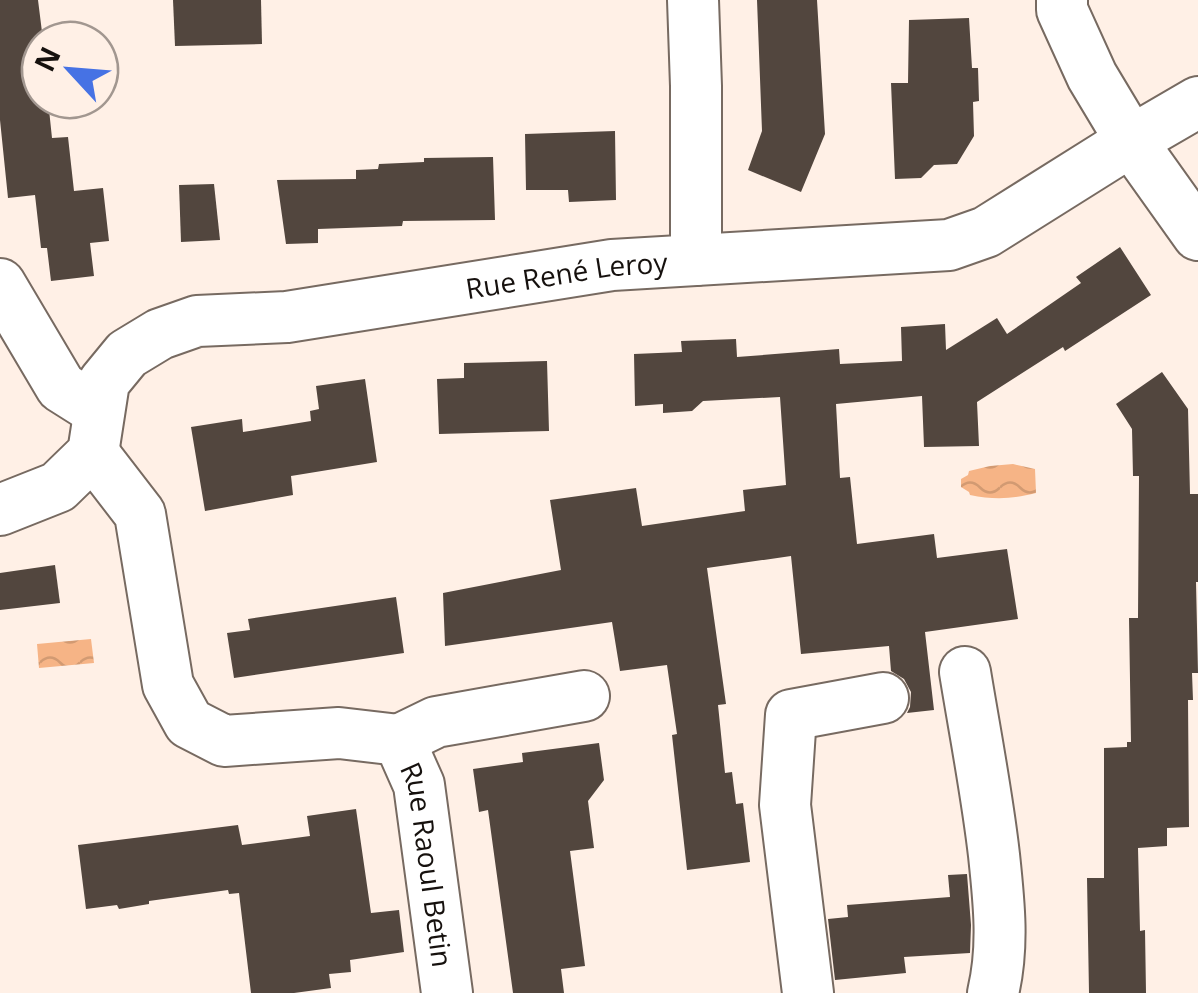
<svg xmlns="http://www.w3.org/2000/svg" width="1198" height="993" font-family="'Open Sans',sans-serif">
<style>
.water{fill:url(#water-waves)}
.building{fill:#52463e}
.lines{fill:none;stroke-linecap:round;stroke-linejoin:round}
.minor-casing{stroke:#776a61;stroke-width:54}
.minor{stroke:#fff;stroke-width:50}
.labels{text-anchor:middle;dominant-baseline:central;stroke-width:10;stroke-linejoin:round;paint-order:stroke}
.street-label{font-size:28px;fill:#16110e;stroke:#fff0e6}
</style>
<defs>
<pattern id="water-waves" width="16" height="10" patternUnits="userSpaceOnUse" patternTransform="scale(2.5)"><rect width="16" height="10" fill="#f6b486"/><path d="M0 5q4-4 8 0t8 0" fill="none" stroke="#d29a72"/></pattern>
</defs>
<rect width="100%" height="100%" fill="#fff0e6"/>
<!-- water -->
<g class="water">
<path d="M1013 464 1035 469 1036 493C1013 499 994 500 970 495L969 492 961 487V479L968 475 969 471 990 466Z"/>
<path d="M91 639 94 663 39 668 37 644Z"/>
</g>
<!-- building -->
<g class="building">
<path d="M0 0H38L43 40H40V100H48L52 138 68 137 74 191 103 188 109 241 90 243 94 276 51 281 47 248H41L35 195 8 198 0 120Z"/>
<path d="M173 0H261L262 44 175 46Z"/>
<path d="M757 0H817L825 134 801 192 748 170 762 131Z"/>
<path d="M969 18 972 68H978L979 101 973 102 974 136 957 164 934 165 921 178 895 179 891 83H908L909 20Z"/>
<path d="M615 131 616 200 569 202 568 190H526L525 134Z"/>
<path d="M493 157 495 220 403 221 402 226 318 229V243L286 244 277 180 356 179V170L378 169 379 164 424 162V158Z"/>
<path d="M214 184 220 240 181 242 179 185Z"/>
<path d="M1120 247 1151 295 1065 351 1063 347 977 402 979 446 924 447 922 396 836 404 840 478 850 477 857 544 934 534 937 558 1007 549 1018 619 925 632 934 710 907 713 910 707 911 692 904 679 891 671 889 646 801 654 791 556 707 568 726 704 718 705 725 773 732 772 736 804 743 803 750 862 687 870 672 735 677 734 667 665 620 671 612 622 445 646 443 593 561 570 550 500 636 488 642 526 745 511 743 490 786 485 780 397 703 401 692 411 663 413V404L635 406 634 354 682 352 681 341 736 339 737 357 839 349 840 364 902 361 901 327 945 324 946 350 997 318 1007 334 1081 283 1076 277Z"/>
<path d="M547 361 549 431 439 434 437 379 464 378V363Z"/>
<path d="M1162 372 1188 409 1190 494H1198V582H1196L1198 673H1192L1193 700H1188L1189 827 1167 828V846L1138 848 1140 931 1145 930 1146 993H1089L1087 878H1104V748L1127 747V742H1131L1129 618H1138L1139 476H1133L1132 429 1116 404Z"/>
<path d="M365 379 377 462 291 476 293 495 205 511 191 427 242 419 243 432 311 421 310 411 319 409 316 386Z"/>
<path d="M55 565 60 603 0 610V573Z"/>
<path d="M396 597 404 653 234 678 227 633 250 630 248 619Z"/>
<path d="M599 743 604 780 588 801 594 848 570 851 585 966 561 969 564 993H513L488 810 479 812 473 769 523 762 522 753Z"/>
<path d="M356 809 371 913 399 910 404 952 350 960 351 972 329 974 331 988 294 993H251L239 893 229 894 228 890 149 901V904L119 909 117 905 86 909 78 845 238 825 242 845 310 836 307 816Z"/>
<path d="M967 874 971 925 970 953 904 957 906 973 835 980 828 919 848 917 847 905 950 897 948 875Z"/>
</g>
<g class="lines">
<!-- minor casing -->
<g class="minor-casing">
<g id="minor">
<path d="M693 0 696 86V260"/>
<path d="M1062 0V10L1092 76 1131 141 1198 235"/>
<path d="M0 284 61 387 99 411"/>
<path id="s1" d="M93 453 140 514 168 685 189 723 224 741 339 733 399 740 419 785 447 993"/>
<path id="s2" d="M0 510 58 487 93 453 104 382 127 354 160 334 197 321 287 317 612 265 949 245 986 232 1131 141 1198 102"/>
<path d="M965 672C975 733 987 794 994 855 999 902 1004 947 993 993"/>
<path d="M399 740 436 722 584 696"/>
<path d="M808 993 785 805 791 715 883 698"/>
</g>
</g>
<!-- minor -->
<use href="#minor" class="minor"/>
</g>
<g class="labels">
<!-- street labels -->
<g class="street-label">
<text stroke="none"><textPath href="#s2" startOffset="670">Rue René Leroy</textPath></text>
<text stroke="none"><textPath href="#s1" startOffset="638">Rue Raoul Betin</textPath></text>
</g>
</g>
<!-- north arrow -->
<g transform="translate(70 70) rotate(296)"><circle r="48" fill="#fff0e6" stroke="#a29790" stroke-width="2.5"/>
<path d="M0-8L18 38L0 25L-18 38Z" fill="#4672e4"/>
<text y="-15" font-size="28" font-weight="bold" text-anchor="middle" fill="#16110e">N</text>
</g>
</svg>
